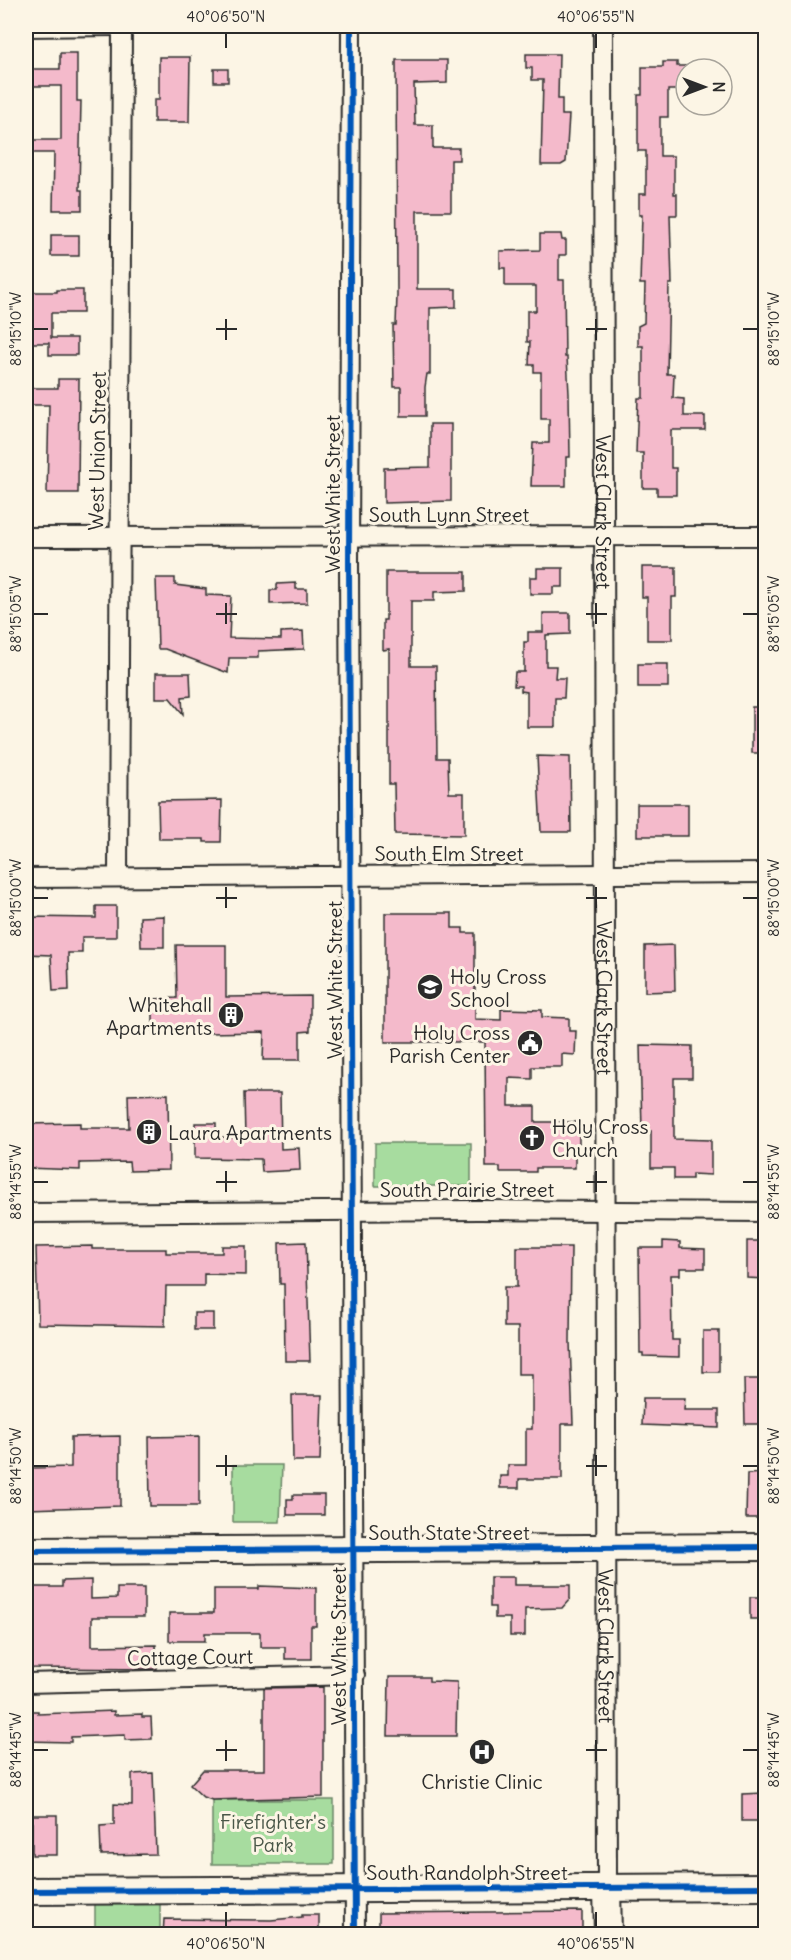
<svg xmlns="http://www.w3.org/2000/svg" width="791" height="1960" font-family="Delius,sans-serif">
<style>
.green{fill:#a7dc9f;stroke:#698465;stroke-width:1.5}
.building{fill:#f4bacb;stroke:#2b2b2b;stroke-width:1.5}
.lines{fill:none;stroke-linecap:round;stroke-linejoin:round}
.street-casing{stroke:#2b2b2b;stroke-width:22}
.secondary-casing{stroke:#2b2b2b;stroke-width:30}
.street{stroke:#fcf5e5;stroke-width:18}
.secondary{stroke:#fcf5e5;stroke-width:26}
.cycleway-casing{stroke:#fcf5e5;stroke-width:10}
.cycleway{stroke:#0057b8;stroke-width:6}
.ticks{fill:none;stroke:#2b2b2b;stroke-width:2}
.labels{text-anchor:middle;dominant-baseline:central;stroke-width:6;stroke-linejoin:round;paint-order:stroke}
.street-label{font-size:20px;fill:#2b2b2b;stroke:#fcf5e5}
.poi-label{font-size:20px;fill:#2b2b2b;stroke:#fcf5e5;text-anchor:start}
.park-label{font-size:20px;fill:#4a5748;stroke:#fcf5e5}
.neatline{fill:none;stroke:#2b2b2b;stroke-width:2}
.ticks-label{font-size:15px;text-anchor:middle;fill:#2b2b2b}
</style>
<rect width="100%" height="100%" fill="#fcf5e5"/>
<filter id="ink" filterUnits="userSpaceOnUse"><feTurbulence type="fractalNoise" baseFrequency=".0167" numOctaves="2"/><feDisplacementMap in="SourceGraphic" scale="12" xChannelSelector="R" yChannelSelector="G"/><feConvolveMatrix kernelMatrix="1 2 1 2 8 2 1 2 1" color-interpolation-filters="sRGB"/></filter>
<g filter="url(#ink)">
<!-- green -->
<g class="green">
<rect x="375" y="1143" width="96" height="43"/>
<path d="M233 1465H282L280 1522H233Z"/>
<rect x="212" y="1800" width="122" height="64"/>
<path d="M95 1903 160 1904V1934H95Z"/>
</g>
<!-- building -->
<g class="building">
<path d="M60 53H77V101H81L79 190H82V210H53L54 153H26V140H61V86H30V69H60Z"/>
<path d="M526 54H559L558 99H562V115H569L566 162 561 165H541L543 80H532V68H526Z"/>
<path d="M159 57H190L189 122H154V100H159Z"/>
<path d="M396 60H447V83L414 84 415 125H433V148H459V160H451V211H417V289H456V307L430 308V374H427L425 387V416H401V387H394L393 325H396L397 295Z"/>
<path d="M663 62H677V66H686V90H668V117H660V156H674V194H677V215H670L672 284H669L667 374H674L673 398 684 399V416H705V430H671V468H676V495H657V488H643V453H636L638 398H643V346H638V326L644 323 645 284H640L642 215H639V194H646V151H638V95H642V67H663Z"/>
<rect x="214" y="69" width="14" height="13"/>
<path d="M540 234H561L562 240H566V255H559V280H564L565 357H567L569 394 570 457H566V486H531L533 443H549V419H541V372H534V365H529L530 342H527V311H536V286H505V268H500V251L540 250Z"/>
<rect x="51" y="235" width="28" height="21"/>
<path d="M57 290H83V313H51V338H77V355H49V343H26L27 292H57Z"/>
<path d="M58 379H79L78 493H47L49 405H26V388H58Z"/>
<path d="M430 424H451V501L384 503V468L430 467Z"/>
<path d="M642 567H676V597H672V640H647V597H642Z"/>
<path d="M537 568H563V587H553V594H530V577H537Z"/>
<path d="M386 572H466V591L434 592V601H411V666H436L437 758H448L449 793H464V835L395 834 394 784H389V649L383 650V620H386Z"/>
<path d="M156 578H175V585L206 589V595L231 596 229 638 281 639V632L303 631 304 649 258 651V658H229L228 673 165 649H158Z"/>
<path d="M296 583V589H307V603L270 604V590H277V584Z"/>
<path d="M543 613H570V634L546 635V666H556L555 678H565L564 698H555V727H527V692L521 691V686H514L515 672H524V642H528V632H543Z"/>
<rect x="638" y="664" width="30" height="23"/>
<path d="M156 673H190L191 696 182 697 183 714 170 698H156Z"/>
<rect x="752" y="707" width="13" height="46"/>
<path d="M537 756 570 757 571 832H541Z"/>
<path d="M222 800 221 842H204V839H159L158 801Z"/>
<rect x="637" y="804" width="51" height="32"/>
<path d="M96 906H116V937H82V953H68L69 990 53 991 51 955 26 954V917L96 918Z"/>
<path d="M385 913H452V928H463V933H475V1019L501 1020V1009L542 1010V1017L569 1018V1031H576L575 1055 562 1054V1067H532V1079L509 1078V1106H535V1122H579V1154H575V1168H536V1172H500V1167H486L485 1042H385Z"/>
<path d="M164 916V947H141L140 917Z"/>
<path d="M176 945H226V997L310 996V1031L300 1032V1060H263L264 1032 153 1034V999L177 998Z"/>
<path d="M674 945 675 991 645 992V946Z"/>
<path d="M640 1045 692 1046V1078H674V1139L711 1140V1175L692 1174V1179H674V1168H651V1131H642Z"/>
<path d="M244 1093H280L281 1149 299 1148 300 1170 262 1172 261 1159 195 1158V1123H216V1137L245 1138Z"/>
<path d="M168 1094 169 1170 130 1171 129 1162 80 1163V1170L26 1168V1124L80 1123V1128H129L128 1095Z"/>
<path d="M663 1241 680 1242V1248L705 1249V1268H680V1275H671L672 1340H679V1357L643 1356V1353H640L639 1248H663Z"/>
<path d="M747 1241H765V1279L747 1278Z"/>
<path d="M306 1242 310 1361H285L284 1284H280L279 1243Z"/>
<path d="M92 1246V1249H166V1253H222V1246H246V1275L204 1274V1286H166L165 1326 38 1324 36 1247Z"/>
<path d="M517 1247H571L570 1342 573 1424H562V1479H519V1488H500V1476H508V1465H526V1429H532V1374H518V1327H504V1287H517Z"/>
<rect x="194" y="1313" width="19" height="17"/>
<rect x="703" y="1331" width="16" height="41"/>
<path d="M744 1379H759L760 1424H745Z"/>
<path d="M292 1395H322L320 1461H293Z"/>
<path d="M643 1398H685L684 1410H719V1428L642 1425Z"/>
<path d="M120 1436V1506L28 1509V1468L71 1467V1437Z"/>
<path d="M199 1436V1506H150L149 1437Z"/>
<path d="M765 1473V1518H746L747 1474Z"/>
<path d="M293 1495H324V1515H287V1499H293Z"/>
<path d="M490 1577H514V1585H570V1599L562 1608 525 1609V1636H510V1618H495V1607H490Z"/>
<path d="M91 1580V1599L117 1598V1588H144V1617H92V1646L156 1645 157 1669 26 1668V1587H62V1581Z"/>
<path d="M259 1586 316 1588V1626H311V1659H285V1647H260V1633H205V1641H169V1613H214V1589H259Z"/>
<rect x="750" y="1597" width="15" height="22"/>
<path d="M389 1677H429V1681L457 1682 456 1736H388Z"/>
<path d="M323 1687V1797L212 1800 203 1797 190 1785 203 1770H264V1688Z"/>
<path d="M26 1711H38V1714L114 1711V1715L142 1714V1717H151L152 1739 125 1740V1735L71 1737V1742L26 1741Z"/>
<path d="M153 1773 156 1854 101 1855 100 1826 114 1825V1804L132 1805V1774Z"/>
<path d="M765 1793V1821H742V1794Z"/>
<rect x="32" y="1815" width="25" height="40"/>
<path d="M582 1911V1935H379V1913Z"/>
<path d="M302 1915H319V1935H163L164 1919 271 1920 302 1917Z"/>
</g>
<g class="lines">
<!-- street casing -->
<g class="street-casing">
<g id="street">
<path d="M351 26 349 564 355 1934"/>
<path id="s1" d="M603 26 607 1888"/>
<path d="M26 27 116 26"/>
<path d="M26 537 766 536"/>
<path d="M118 877 122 26"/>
<path d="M26 878 766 873"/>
<path d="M26 1213 479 1210 766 1212"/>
<path d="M26 1683 355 1675"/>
</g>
</g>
<!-- secondary casing -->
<g class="secondary-casing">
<g id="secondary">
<path d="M26 1551 766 1547"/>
<path d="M607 1888 608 1934"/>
<path d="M26 1891 766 1887"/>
</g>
</g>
<!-- street -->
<use href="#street" class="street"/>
<!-- secondary -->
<use href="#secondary" class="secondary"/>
<!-- cycleway casing -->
<g class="cycleway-casing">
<g id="cycleway">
<path d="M351 26 349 564 355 1934"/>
<path d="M26 1551 766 1547"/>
<path d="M26 1891 766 1887"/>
</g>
</g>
<!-- cycleway -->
<use href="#cycleway" class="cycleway"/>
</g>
</g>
<!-- ticks -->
<path class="ticks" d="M226 33V48M596 33V48M226 319V340M596 319V340M33 329H48M216 329H237M586 329H607M743 329H758M226 603V624M596 603V624M33 614H48M216 614H237M586 614H607M743 614H758M226 887V908M596 887V908M33 898H48M216 898H237M586 898H607M743 898H758M226 1171V1192M596 1171V1192M33 1182H48M216 1182H237M586 1182H607M743 1182H758M226 1455V1476M596 1455V1476M33 1466H48M216 1466H237M586 1466H607M743 1466H758M226 1740V1761M596 1740V1761M33 1750H48M216 1750H237M586 1750H607M743 1750H758M226 1912V1927M596 1912V1927"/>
<!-- icons -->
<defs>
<g id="school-disc" transform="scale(1.35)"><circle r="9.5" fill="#2b2b2b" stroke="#fcf5e5"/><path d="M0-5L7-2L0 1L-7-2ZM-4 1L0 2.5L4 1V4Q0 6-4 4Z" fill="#fff"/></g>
<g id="building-disc" transform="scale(1.35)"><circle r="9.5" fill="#2b2b2b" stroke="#fcf5e5"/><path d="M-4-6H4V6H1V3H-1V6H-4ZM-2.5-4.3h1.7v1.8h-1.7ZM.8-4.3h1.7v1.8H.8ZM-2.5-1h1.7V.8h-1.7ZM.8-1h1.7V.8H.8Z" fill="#fff"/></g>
<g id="civic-disc" transform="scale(1.35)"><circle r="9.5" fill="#2b2b2b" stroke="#fcf5e5"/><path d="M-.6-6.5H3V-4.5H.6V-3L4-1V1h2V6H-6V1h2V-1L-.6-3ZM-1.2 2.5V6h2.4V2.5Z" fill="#fff"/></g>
<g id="church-disc" transform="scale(1.35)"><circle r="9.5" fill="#2b2b2b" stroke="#fcf5e5"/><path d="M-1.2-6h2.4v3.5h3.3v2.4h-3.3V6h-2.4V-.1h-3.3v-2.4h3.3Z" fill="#fff"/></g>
<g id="hospital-disc" transform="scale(1.35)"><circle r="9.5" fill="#2b2b2b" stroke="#fcf5e5"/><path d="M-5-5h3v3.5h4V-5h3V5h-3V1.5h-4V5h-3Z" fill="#fff"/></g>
</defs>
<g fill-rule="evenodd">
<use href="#school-disc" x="430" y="987"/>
<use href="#building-disc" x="231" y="1015"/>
<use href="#civic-disc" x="530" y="1043"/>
<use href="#building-disc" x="149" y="1132"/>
<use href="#church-disc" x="532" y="1138"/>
<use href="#hospital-disc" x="482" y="1752"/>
</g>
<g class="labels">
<!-- street labels -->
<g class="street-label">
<text transform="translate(97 451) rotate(-89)">West Union Street</text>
<text transform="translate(332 494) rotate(-90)">West White Street</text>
<text stroke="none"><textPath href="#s1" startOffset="486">West Clark Street</textPath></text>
<text x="449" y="514">South Lynn Street</text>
<text x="449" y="853">South Elm Street</text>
<text transform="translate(334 980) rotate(-90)">West White Street</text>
<text stroke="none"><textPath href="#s1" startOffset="972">West Clark Street</textPath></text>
<text x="467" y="1189">South Prairie Street</text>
<text x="449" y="1532">South State Street</text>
<text transform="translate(338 1646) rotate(-90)">West White Street</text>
<text stroke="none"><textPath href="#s1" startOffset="1620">West Clark Street</textPath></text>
<text transform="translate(190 1657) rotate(-1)">Cottage Court</text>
<text x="467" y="1872">South Randolph Street</text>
</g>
<!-- poi labels -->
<g class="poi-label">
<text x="450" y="976">Holy Cross<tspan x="450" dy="23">School</tspan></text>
<text x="212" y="1004" text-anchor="end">Whitehall<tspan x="212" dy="23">Apartments</tspan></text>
<text x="510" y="1032" text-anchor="end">Holy Cross<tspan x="510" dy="23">Parish Center</tspan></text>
<text x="552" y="1126">Holy Cross<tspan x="552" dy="23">Church</tspan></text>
<text x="168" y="1132">Laura Apartments</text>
<text x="482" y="1781" text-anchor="middle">Christie Clinic</text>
</g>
<!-- park labels -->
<g class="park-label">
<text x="273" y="1821">Firefighter's<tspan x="273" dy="23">Park</tspan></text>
</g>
</g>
<!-- margin -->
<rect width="791" height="1960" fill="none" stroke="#fcf5e5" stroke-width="66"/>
<!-- north arrow -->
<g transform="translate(704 87) rotate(90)"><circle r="28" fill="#fcf5e5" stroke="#a8a49b" stroke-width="1.5"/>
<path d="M0-4.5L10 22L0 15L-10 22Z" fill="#2b2b2b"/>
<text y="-9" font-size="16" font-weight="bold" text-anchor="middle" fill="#2b2b2b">N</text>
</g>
<rect x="33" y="33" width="725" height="1894" class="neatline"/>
<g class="ticks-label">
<text x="226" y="22">40°06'50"N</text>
<text x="596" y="22">40°06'55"N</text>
<text transform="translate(774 329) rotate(-90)" y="5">88°15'10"W</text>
<text transform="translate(16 329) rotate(-90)" y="5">88°15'10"W</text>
<text transform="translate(16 614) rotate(-90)" y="5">88°15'05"W</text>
<text transform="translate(774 614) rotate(-90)" y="5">88°15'05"W</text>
<text transform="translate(774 898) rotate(-90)" y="5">88°15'00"W</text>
<text transform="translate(16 898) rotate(-90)" y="5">88°15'00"W</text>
<text transform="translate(774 1182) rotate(-90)" y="5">88°14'55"W</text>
<text transform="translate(16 1182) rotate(-90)" y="5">88°14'55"W</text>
<text transform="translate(774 1466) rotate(-90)" y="5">88°14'50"W</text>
<text transform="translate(16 1466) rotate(-90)" y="5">88°14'50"W</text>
<text transform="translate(16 1750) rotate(-90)" y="5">88°14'45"W</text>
<text transform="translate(774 1750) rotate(-90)" y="5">88°14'45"W</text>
<text x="226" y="1949">40°06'50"N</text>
<text x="596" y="1949">40°06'55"N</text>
</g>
</svg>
